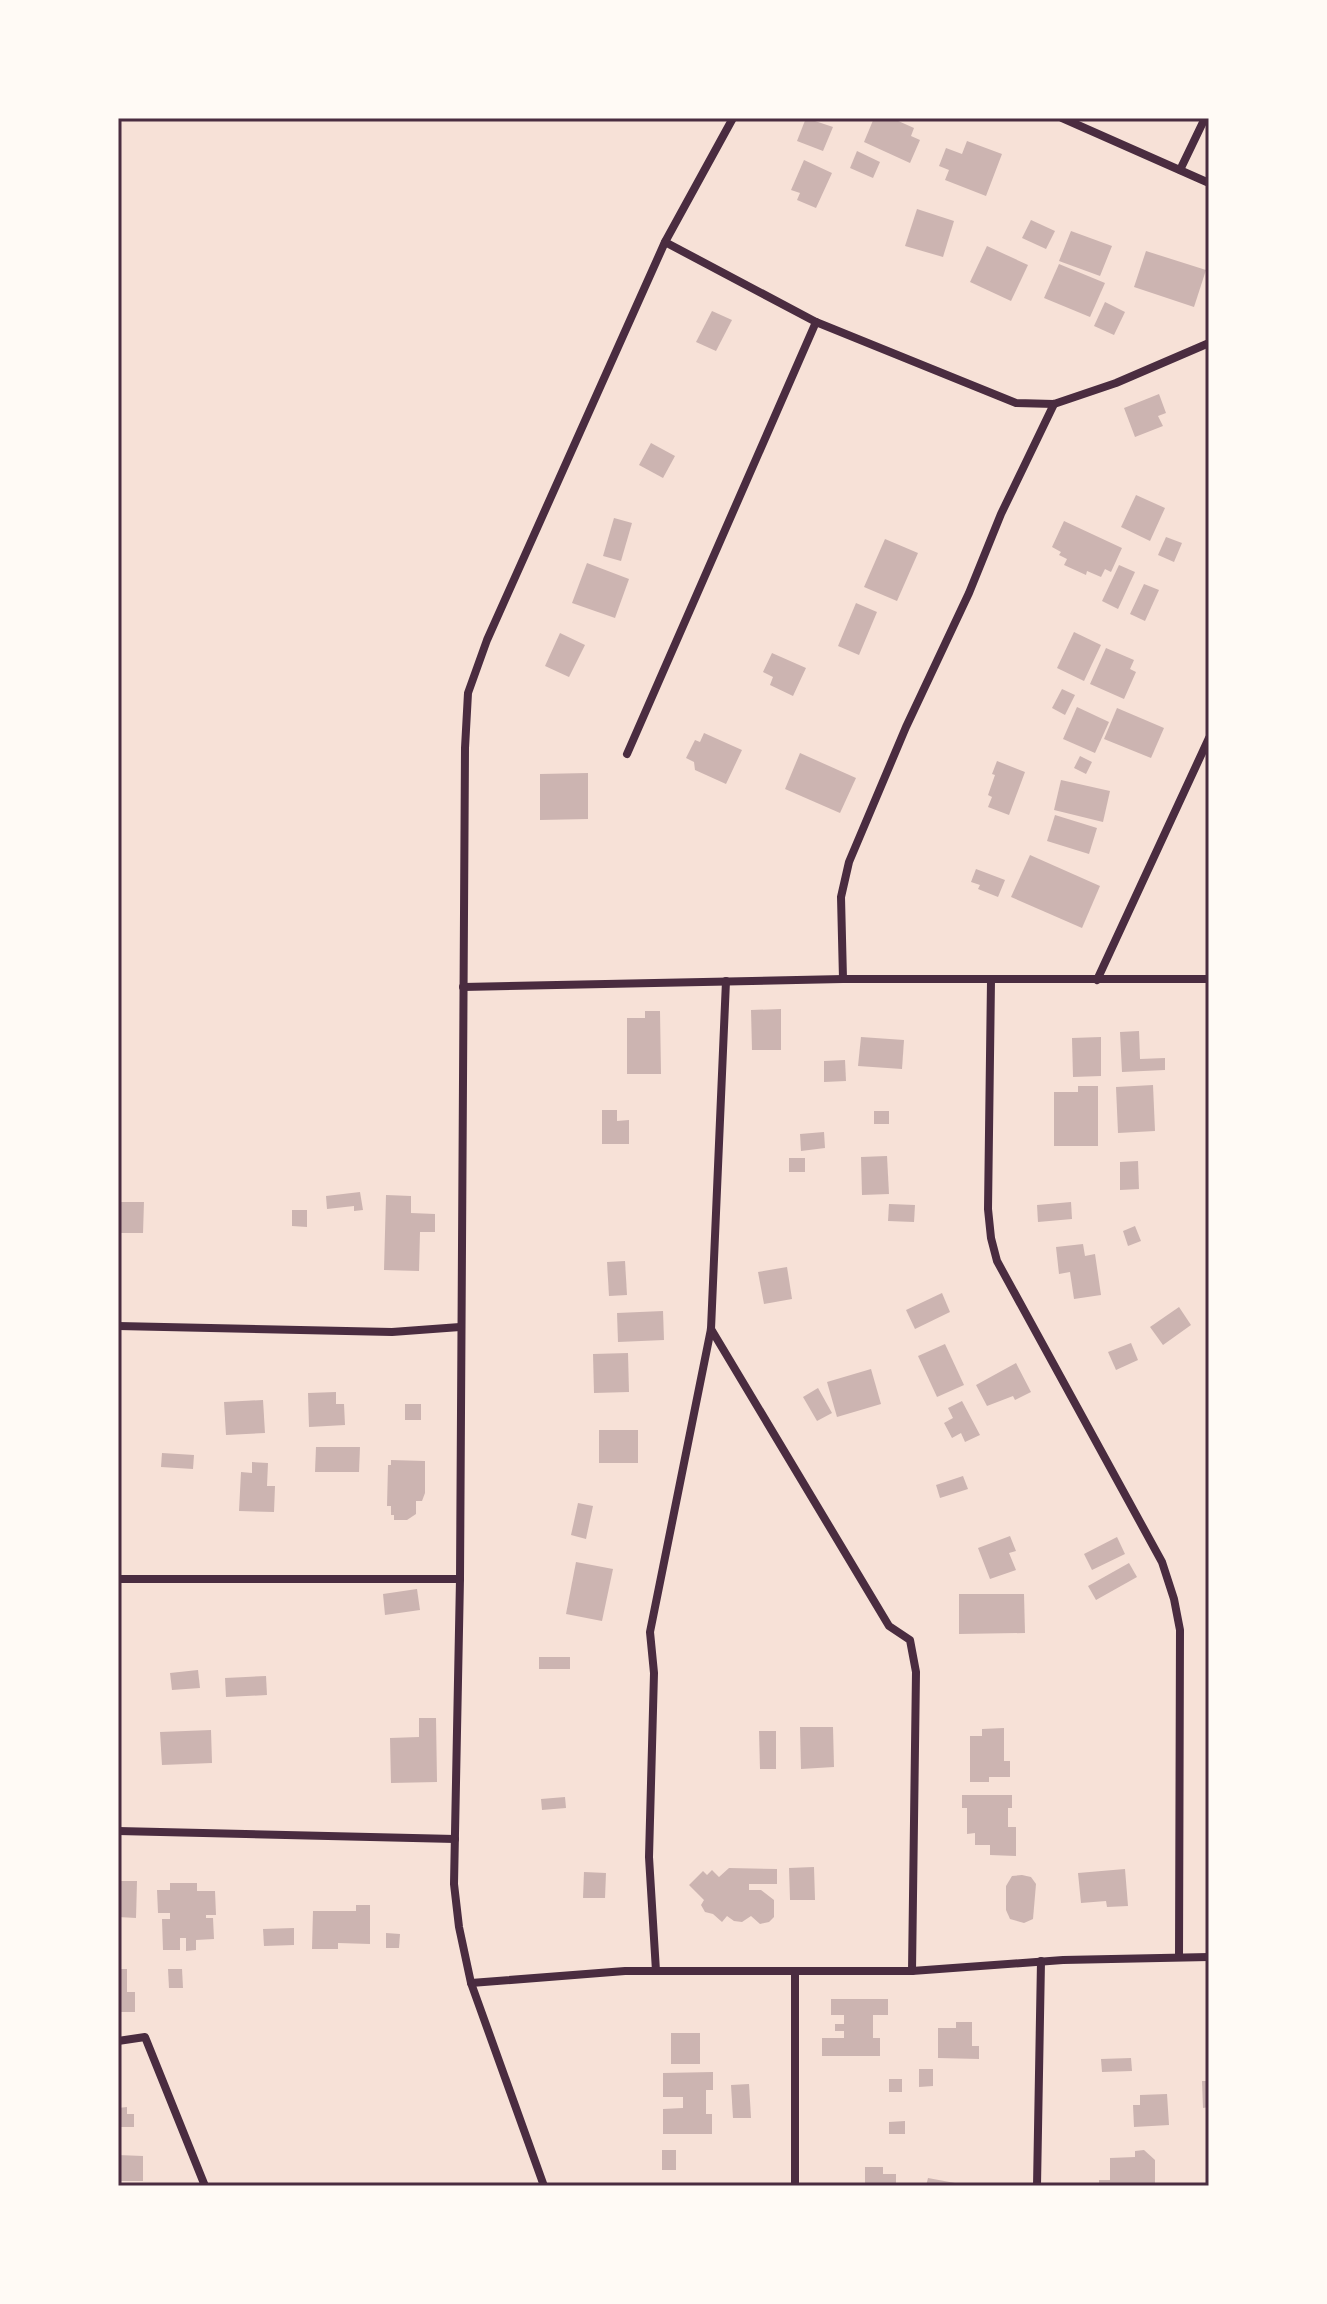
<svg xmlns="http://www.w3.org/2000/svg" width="1327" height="2304" font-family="'Open Sans',sans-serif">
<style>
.building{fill:#ccb4b1}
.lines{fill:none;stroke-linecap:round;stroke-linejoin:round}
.minor{stroke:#4a2c40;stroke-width:8}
.neatline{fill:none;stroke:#4a2c40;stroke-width:3}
</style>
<rect width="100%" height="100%" fill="#f7e1d7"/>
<!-- building -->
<g class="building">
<path d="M806 118 833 127 823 151 797 141Z"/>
<path d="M874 118H897L896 120 914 128 911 136 920 140 910 163 864 142Z"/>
<path d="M967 141 1002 154 986 196 945 180 949 170 939 166 946 148 962 154Z"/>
<path d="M857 151 880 162 873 178 850 168Z"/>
<path d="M804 160 832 173 816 208 797 200 800 193 791 190Z"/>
<path d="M917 209 954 221 943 257 905 246Z"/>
<path d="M1031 220 1055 231 1046 249 1022 238Z"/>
<path d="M1071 231 1112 246 1100 276 1059 261Z"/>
<path d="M987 246 1028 265 1011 301 970 282Z"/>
<path d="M1146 251 1206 270 1194 307 1134 287Z"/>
<path d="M1059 264 1105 283 1090 317 1044 298Z"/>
<path d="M1105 302 1125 312 1114 335 1094 326Z"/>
<path d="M712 311 732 320 716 351 696 342Z"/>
<path d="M1159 394 1166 413 1158 416 1163 426 1135 437 1124 408Z"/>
<path d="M651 443 675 456 663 478 639 465Z"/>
<path d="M1136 495 1165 508 1150 541 1121 527Z"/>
<path d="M614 518 632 523 621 561 603 556Z"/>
<path d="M1064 521 1122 548 1111 572 1105 569 1101 577 1087 571 1086 575 1064 565 1067 559 1059 555 1061 552 1052 547Z"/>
<path d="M1166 537 1182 543 1174 562 1158 555Z"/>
<path d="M885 539 918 553 897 601 864 587Z"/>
<path d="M587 563 629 579 615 618 572 603Z"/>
<path d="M1119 565 1135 572 1118 609 1102 601Z"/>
<path d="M1144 584 1159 590 1145 621 1130 614Z"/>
<path d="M856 603 877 612 859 655 838 646Z"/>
<path d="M1074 632 1101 645 1084 681 1057 668Z"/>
<path d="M560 633 585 645 569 677 545 666Z"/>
<path d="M1106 648 1134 660 1130 669 1136 672 1124 699 1090 684Z"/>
<path d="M772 653 806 668 793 696 770 685 773 677 763 672Z"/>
<path d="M1062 689 1075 695 1065 715 1052 708Z"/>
<path d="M1077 707 1109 722 1095 753 1063 739Z"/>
<path d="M1117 708 1164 728 1151 758 1104 739Z"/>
<path d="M704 733 742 750 726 784 695 770 694 762 686 758 695 740 700 742Z"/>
<path d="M800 753 856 778 840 813 785 789Z"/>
<path d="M1080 756 1092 762 1086 774 1074 768Z"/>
<path d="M997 761 1025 772 1009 815 988 807 992 797 988 795 995 775 992 774Z"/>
<path d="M588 773V819L540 820V774Z"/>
<path d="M1061 780 1110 791 1103 822 1054 810Z"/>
<path d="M1055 815 1097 828 1089 854 1047 841Z"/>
<path d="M1030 855 1100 886 1082 928 1011 897Z"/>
<path d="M976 869 1005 880 998 897 978 889 980 885 971 882Z"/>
<path d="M781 1009V1050H752L751 1010Z"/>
<path d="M645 1011H660L661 1074H627V1018H645Z"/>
<path d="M1139 1031 1140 1059 1165 1058V1070L1122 1072 1120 1032Z"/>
<path d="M861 1037 904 1040 902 1069 858 1066Z"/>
<path d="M1101 1037V1076L1073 1077 1072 1038Z"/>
<path d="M845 1060 846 1081 824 1082V1061Z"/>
<path d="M1153 1085 1155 1131 1118 1133 1116 1087Z"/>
<path d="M1078 1086H1098V1146H1054V1092H1078Z"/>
<path d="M602 1110H617V1121L629 1120V1144H602Z"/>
<rect x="874" y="1111" width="15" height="13"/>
<path d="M824 1132 825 1148 801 1151 800 1134Z"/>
<path d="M887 1156 889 1194 862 1195 861 1157Z"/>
<rect x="789" y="1158" width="16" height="14"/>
<path d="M1138 1161 1139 1189 1120 1190V1162Z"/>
<path d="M360 1192 363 1210 354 1211V1206L327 1209 326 1196Z"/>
<path d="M386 1195 411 1196V1213L435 1214V1232H420L419 1271 384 1270Z"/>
<path d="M118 1202H144L143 1233H118Z"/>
<path d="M1071 1202 1072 1219 1038 1222 1037 1205Z"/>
<path d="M889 1204 915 1205 914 1222 888 1221Z"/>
<path d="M292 1210H307V1227L292 1226Z"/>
<path d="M1135 1226 1141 1241 1128 1246 1123 1231Z"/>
<path d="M1083 1244 1085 1256 1095 1254 1101 1295 1074 1299 1070 1272 1059 1274 1056 1247Z"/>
<path d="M625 1261 627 1295 609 1296 607 1262Z"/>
<path d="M787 1267 792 1299 764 1304 758 1272Z"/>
<path d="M942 1293 950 1312 915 1329 906 1310Z"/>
<path d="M1179 1307 1191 1325 1163 1345 1150 1327Z"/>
<path d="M663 1311 664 1340 618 1342 617 1313Z"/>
<path d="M1131 1343 1138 1360 1116 1370 1108 1352Z"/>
<path d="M945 1344 964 1385 937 1397 918 1356Z"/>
<path d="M628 1353 629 1392 594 1393 593 1354Z"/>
<path d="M1016 1363 1031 1392 1015 1400 1013 1396 987 1406 976 1385Z"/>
<path d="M871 1369 881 1404 837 1417 827 1382Z"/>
<path d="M818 1388 832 1413 817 1421 803 1397Z"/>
<path d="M336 1392V1404H344L345 1425 309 1427 308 1393Z"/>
<path d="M263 1400 265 1433 226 1435 224 1402Z"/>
<path d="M962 1401 980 1435 965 1442 961 1433 952 1438 944 1423 953 1418 948 1408Z"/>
<rect x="405" y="1404" width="16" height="16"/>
<rect x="599" y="1430" width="39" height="33"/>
<path d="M316 1447H360L359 1472H315Z"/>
<path d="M162 1453 194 1455 193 1469 161 1467Z"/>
<path d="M391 1460 425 1461V1493L422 1501H416V1514L407 1520H394V1515H391V1506H387L388 1465H391Z"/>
<path d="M252 1462 268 1463 267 1486H275L274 1512 239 1511 241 1472 252 1473Z"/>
<path d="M963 1476 968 1489 940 1498 936 1485Z"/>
<path d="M578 1503 593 1506 586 1539 571 1535Z"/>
<path d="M1010 1536 1016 1551 1009 1553 1016 1570 990 1579 978 1548Z"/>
<path d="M1117 1537 1125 1554 1092 1570 1084 1554Z"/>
<path d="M576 1562 613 1569 602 1621 566 1614Z"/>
<path d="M1129 1563 1137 1577 1096 1600 1088 1586Z"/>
<path d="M417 1589 420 1610 385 1615 383 1594Z"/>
<path d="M959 1594H1024L1025 1633 959 1634Z"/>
<rect x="539" y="1657" width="31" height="12"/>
<path d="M198 1670 200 1688 172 1690 170 1673Z"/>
<path d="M266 1676 267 1695 226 1697 225 1678Z"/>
<path d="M419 1718H436L437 1782 391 1783 390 1738 419 1737Z"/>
<path d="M800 1727H833L834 1767 801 1769Z"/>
<path d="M1004 1728V1761H1010V1777H989V1782H970V1736H982V1729Z"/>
<path d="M211 1730 212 1763 162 1765 160 1732Z"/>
<path d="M759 1731H776V1769H760Z"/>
<path d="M962 1795H1012V1808H1008V1827H1016V1856L990 1855V1845H975V1833L967 1834V1808H962Z"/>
<path d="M565 1797 566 1808 542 1810 541 1799Z"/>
<path d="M814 1867 815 1900H790L789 1868Z"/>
<path d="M729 1868 777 1869V1884H749V1890H761L774 1900V1917L769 1922 760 1924 751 1916 742 1922 734 1921 727 1916 722 1922 713 1914 705 1912 701 1905 704 1900 689 1885 703 1871 707 1875 712 1870 719 1877Z"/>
<path d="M1125 1869 1128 1906 1107 1907 1106 1901 1081 1903 1078 1873Z"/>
<path d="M584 1872 606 1873 605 1898H583Z"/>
<path d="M1022 1875 1031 1877 1036 1884 1033 1919 1024 1923 1010 1919 1006 1910V1886L1012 1876Z"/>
<path d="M118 1881H137L136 1918 118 1917Z"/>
<path d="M170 1883H197V1891H215L216 1915H206V1918H213L214 1939 196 1940V1950L186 1951V1938H180V1950H163L162 1919H170V1913H158L157 1890H170Z"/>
<path d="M356 1905H370V1944L338 1943V1949H312L313 1911H356Z"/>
<path d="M294 1928V1945L264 1946 263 1929Z"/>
<path d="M386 1933 400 1934 399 1948H386Z"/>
<path d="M118 1969H127V1992H135V2012H118Z"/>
<path d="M168 1969H182L183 1988H169Z"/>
<path d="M831 1999H888V2015H873V2038H880V2056H822V2038H844V2031H835V2024H844V2015H831Z"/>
<path d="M956 2022H972V2046H979V2059L938 2058V2028H956Z"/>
<rect x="671" y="2033" width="29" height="31"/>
<path d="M1131 2058 1132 2071 1102 2072 1101 2059Z"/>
<path d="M919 2069H933V2086L919 2087Z"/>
<path d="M713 2072V2090H706V2114H712V2134H663V2109L683 2108V2097H663V2073Z"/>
<rect x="889" y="2079" width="13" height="13"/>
<path d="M1202 2081H1209V2107L1203 2108Z"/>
<path d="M749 2084 751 2118H733L731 2085Z"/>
<path d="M1167 2094 1169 2125 1134 2127 1133 2105H1140V2095Z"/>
<path d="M127 2107V2114H134V2127H118V2108Z"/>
<path d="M905 2121V2134H889V2122Z"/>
<rect x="662" y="2150" width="14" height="20"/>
<path d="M1144 2150 1155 2160V2186H1099V2180H1110V2158L1135 2157V2151Z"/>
<path d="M118 2155 143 2156V2181H118Z"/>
<path d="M865 2167H883V2174H896V2186H865Z"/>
<path d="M928 2178 955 2183V2186H926Z"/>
</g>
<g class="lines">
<!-- minor -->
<g class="minor">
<path d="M1062 118 1209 183"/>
<path d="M1180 170 1205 118"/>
<path d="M665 242 816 322 1016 403 1054 404 1116 383 1209 343"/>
<path d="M627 754 816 322"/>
<path d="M843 979 841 897 849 862 906 727 969 593 1001 514 1054 404"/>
<path d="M991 980 988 1209 991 1238 997 1261 1162 1562 1174 1599 1180 1630 1179 1957"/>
<path d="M1097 980 1209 738"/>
<path d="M463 987 843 979H1209"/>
<path d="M118 1326 392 1332 460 1327"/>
<path d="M711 1329 889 1626 910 1640 916 1672 912 1971"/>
<path d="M118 1579H460"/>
<path d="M118 1831 455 1839"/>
<path d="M656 1971 649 1857 654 1673 650 1632 711 1329 726 981"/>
<path d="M795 1971V2186"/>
<path d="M471 1983 625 1971H912L1063 1960 1209 1957"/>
<path d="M118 2041 145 2037 205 2186"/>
<path d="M544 2186 471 1983 459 1927 454 1884 460 1579 465 748 468 693 487 640 665 242 733 118"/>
<path d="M1037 2186 1041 1961"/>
</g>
</g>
<!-- border -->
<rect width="1327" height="2304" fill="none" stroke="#fffaf5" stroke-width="240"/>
<rect x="120" y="120" width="1087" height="2064" class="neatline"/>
</svg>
